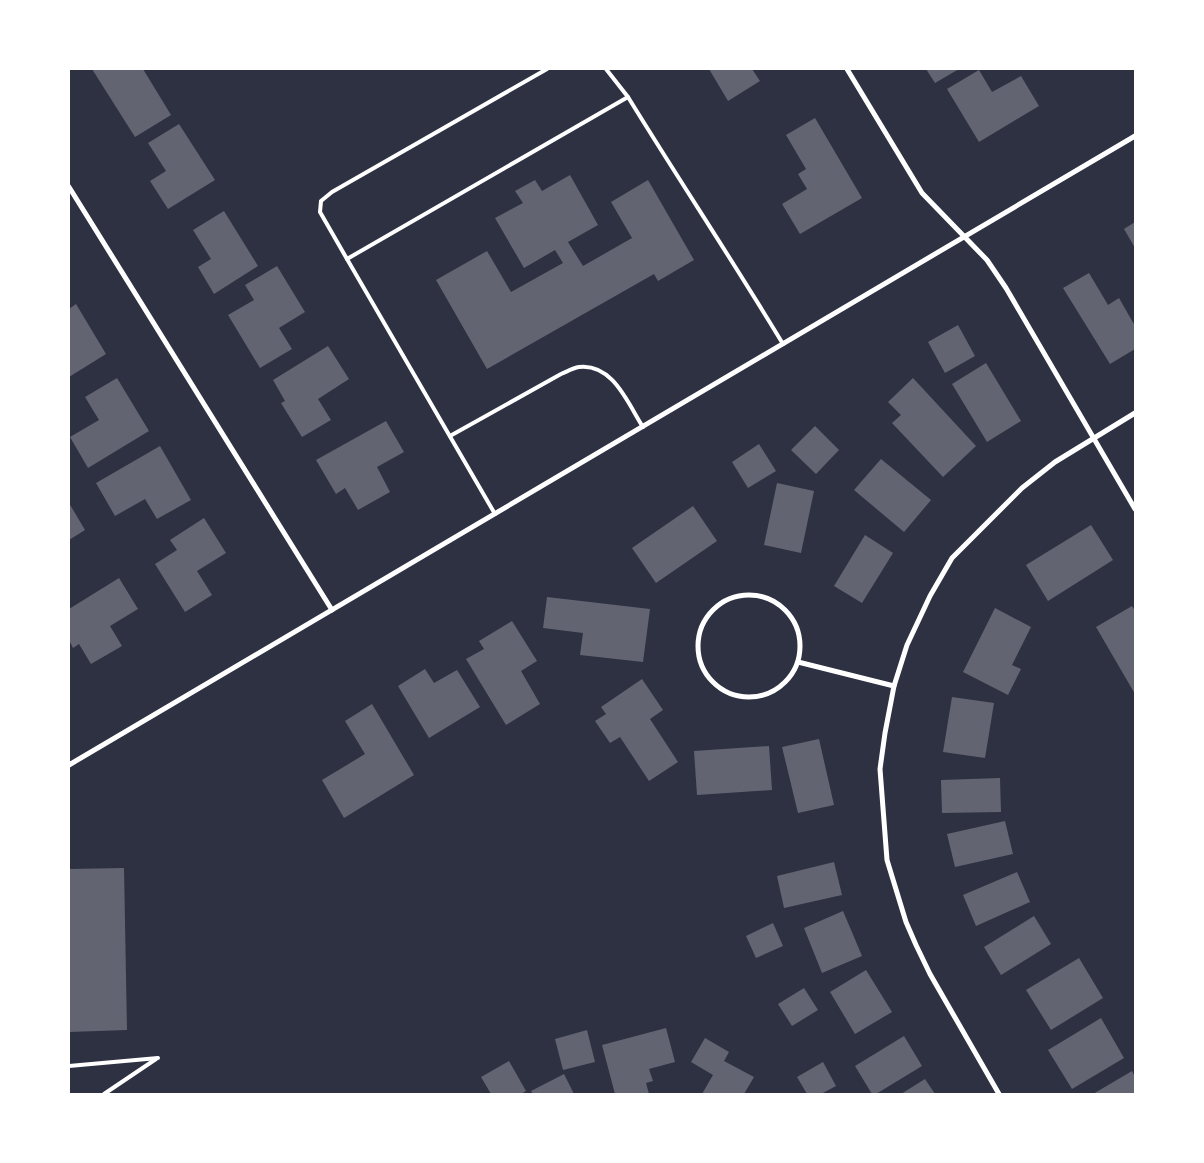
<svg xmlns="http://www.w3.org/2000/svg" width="1204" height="1163" font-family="'Crimson Pro',serif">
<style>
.building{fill:#626471}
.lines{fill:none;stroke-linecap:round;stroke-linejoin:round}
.service{stroke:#fff;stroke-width:4}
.minor{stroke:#fff;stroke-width:5}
</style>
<rect width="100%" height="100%" fill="#2d3142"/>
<!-- building -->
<g class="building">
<path d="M92 69H143L171 115 135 137Z"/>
<path d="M709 69H752L760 81 728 101Z"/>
<path d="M926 69H959L935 83Z"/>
<path d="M979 70 992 92 1021 76 1039 106 979 142 947 89Z"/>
<path d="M815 118 862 198 800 234 782 204 807 189 798 174 806 169 786 135Z"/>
<path d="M179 124 215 180 168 209 150 181 166 171 148 143Z"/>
<path d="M570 175 598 225 568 242 583 266 632 238 611 202 648 180 694 260 658 281 654 274 487 369 436 280 487 251 511 292 563 263 555 250 524 268 495 218 523 203 515 191 535 180 542 191Z"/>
<path d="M224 211 258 266 214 294 198 267 211 259 193 230Z"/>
<path d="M1135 222V248L1124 229Z"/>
<path d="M277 266 305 312 279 328 292 349 260 368 228 315 254 300 245 285Z"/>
<path d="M1089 273 1108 305 1119 298 1135 326V349L1110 364 1063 288Z"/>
<path d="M76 304 106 354 69 377V309Z"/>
<path d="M958 325 975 356 945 373 928 342Z"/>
<path d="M328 346 349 379 318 399 331 420 302 437 281 403 285 401 273 380Z"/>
<path d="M986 363 1021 421 987 442 952 384Z"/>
<path d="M117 378 149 431 88 468 70 437 99 420 85 397Z"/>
<path d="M913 378 976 446 943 477 892 423 901 415 888 402Z"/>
<path d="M386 421 404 452 377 467 390 492 358 510 345 488 336 494 316 460Z"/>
<path d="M815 426 839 450 816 474 791 450Z"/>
<path d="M759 444 776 471 748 488 732 462Z"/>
<path d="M160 446 191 500 157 519 145 499 115 516 96 483Z"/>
<path d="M881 459 931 500 904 532 854 490Z"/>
<path d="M777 483 814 491 801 553 764 545Z"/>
<path d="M69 503 85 530 69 540Z"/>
<path d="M693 506 717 541 656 583 632 548Z"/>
<path d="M204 518 226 553 197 571 212 595 185 612 155 564 177 550 170 540Z"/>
<path d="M1091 525 1113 560 1048 601 1026 565Z"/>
<path d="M865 535 893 553 862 603 834 586Z"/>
<path d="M119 578 138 609 110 626 122 646 91 664 79 644 73 648 69 640V609Z"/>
<path d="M547 597 650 609 643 662 580 655 583 633 543 628Z"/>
<path d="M1132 606 1135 611V694L1096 627Z"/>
<path d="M995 608 1031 627 1012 665 1021 669 1008 695 963 672Z"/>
<path d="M512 621 537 661 521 671 540 704 506 725 466 659 484 649 479 641Z"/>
<path d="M425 669 434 683 457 670 480 707 429 738 398 686Z"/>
<path d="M642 679 663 710 650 719 678 762 649 781 620 737 610 743 595 721 606 714 601 707Z"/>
<path d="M952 697 994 703 985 758 943 752Z"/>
<path d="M372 704 414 775 344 818 322 780 365 754 345 721Z"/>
<path d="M819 739 834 805 798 813 782 747Z"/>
<path d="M769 746 772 790 697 795 694 751Z"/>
<path d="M1000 778 1001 812 942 813 941 780Z"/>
<path d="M1005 821 1013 854 955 867 947 834Z"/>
<path d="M834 862 842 895 784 908 777 876Z"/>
<path d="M124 868 127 1030 69 1032V869Z"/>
<path d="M1017 872 1030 902 976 926 963 895Z"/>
<path d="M843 911 862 956 822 973 804 928Z"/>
<path d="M1034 916 1051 944 1001 975 984 947Z"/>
<path d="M773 923 783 946 756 958 746 936Z"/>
<path d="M1079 958 1103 998 1051 1030 1026 990Z"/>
<path d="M866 970 892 1012 855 1034 830 992Z"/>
<path d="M804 988 818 1010 792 1026 778 1004Z"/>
<path d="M1101 1018 1124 1058 1072 1089 1048 1050Z"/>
<path d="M666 1028 675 1062 649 1069 653 1081 646 1083 649 1094H615L602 1045Z"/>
<path d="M587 1030 595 1062 563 1070 555 1039Z"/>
<path d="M904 1036 922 1066 876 1094H872L855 1066Z"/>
<path d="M705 1038 729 1052 724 1061 754 1077 744 1094H702L713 1075 691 1062Z"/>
<path d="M509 1061 526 1091 521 1094H491L481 1077Z"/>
<path d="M823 1062 836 1086 821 1094H807L797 1077Z"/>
<path d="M1132 1071 1135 1077V1094H1093Z"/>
<path d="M564 1074 574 1094H533L531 1091Z"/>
<path d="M925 1079 935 1094H901Z"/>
</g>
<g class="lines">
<!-- service -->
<g class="service">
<path d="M606 69 628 97"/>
<path d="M347 259 320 212 321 201 332 192 547 69"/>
<path d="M450 436 561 374C566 372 573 368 579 367 613 363 628 404 643 427"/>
<path d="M495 514 347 259 628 97C679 180 733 261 783 344"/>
<path d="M69 1066 158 1058"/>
<path d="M104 1094 156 1059"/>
</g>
<!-- minor -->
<g class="minor">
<path d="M847 69 922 193 987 260 1006 288 1135 509"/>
<path d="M69 187 332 610"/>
<circle cx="749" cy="646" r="51"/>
<path d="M798 662 894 686"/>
<path d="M69 765 1135 136"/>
<path d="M999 1094 930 974 916 945 906 922 887 860 880 769 885 733 894 686 907 645 930 596 952 558 1022 488 1055 462 1135 413"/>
</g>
</g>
<!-- border -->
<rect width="1204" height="1163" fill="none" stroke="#ffffff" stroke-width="140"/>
</svg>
